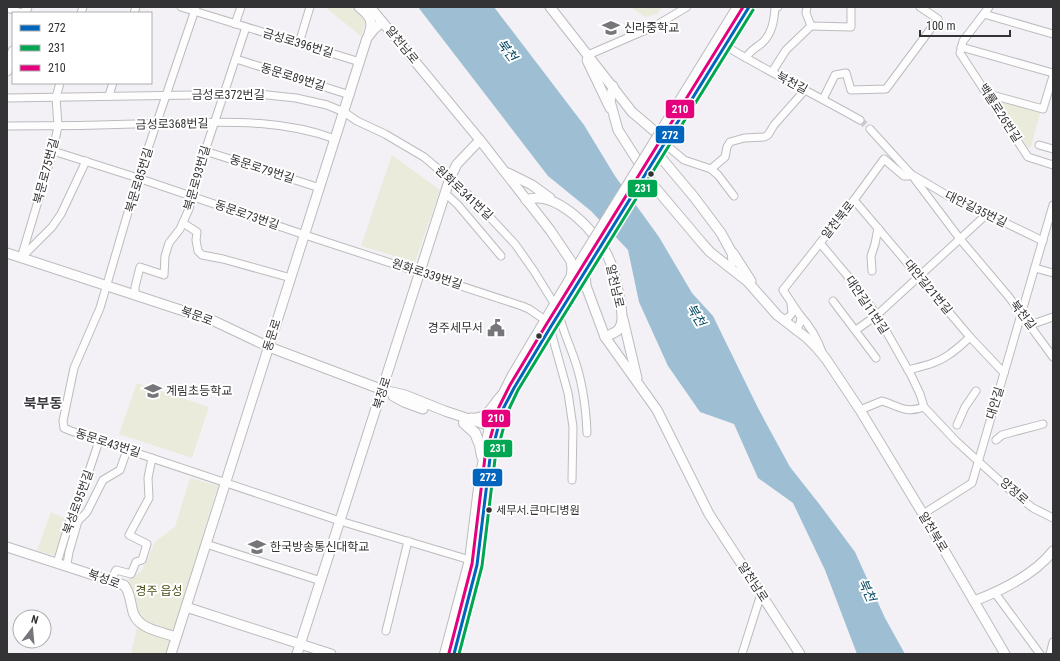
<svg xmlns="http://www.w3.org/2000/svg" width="1060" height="661" font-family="'Roboto Condensed','Noto Sans KR',sans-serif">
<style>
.green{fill:#eaebda}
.water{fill:#9ebfd3}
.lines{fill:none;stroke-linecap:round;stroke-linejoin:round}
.minor-tunnel{stroke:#cdcbcf;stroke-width:7;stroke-dasharray:7 3.5;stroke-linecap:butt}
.minor-casing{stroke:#bcbbbe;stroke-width:9}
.tertiary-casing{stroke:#bcbbbe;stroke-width:11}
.secondary-casing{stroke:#bcbbbe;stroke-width:12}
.minor{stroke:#fdfdfe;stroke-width:7}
.tertiary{stroke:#fdfdfe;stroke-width:9}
.secondary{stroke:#fdfdfe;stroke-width:10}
.secondary-bridge-casing{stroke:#bcbbbe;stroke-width:12;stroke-linecap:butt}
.secondary-bridge{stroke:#fdfdfe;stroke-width:10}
.bus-1-casing{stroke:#fff;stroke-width:6}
.bus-2-casing{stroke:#fff;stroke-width:6}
.bus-3-casing{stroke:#fff;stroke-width:6}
.bus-1{stroke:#0065bd;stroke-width:3}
.bus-2{stroke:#00a651;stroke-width:3}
.bus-3{stroke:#e5007d;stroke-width:3}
.bus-dot{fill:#333235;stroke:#fff;stroke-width:1.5}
.labels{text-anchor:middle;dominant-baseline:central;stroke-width:4;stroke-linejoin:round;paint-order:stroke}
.bus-label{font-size:11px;fill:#333235;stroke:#fff;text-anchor:start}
.poi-label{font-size:12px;fill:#333235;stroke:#fff;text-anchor:start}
.street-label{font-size:12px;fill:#333235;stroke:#fff}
.park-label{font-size:12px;fill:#4b4d17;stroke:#fff}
.water-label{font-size:13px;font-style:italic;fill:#034963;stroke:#fff}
.quarter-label{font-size:14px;font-weight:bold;fill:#3c3a40;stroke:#fff}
.line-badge{stroke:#fff;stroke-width:1.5}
.badge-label{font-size:11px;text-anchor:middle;font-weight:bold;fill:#fff}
</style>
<rect width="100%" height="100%" fill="#f3f1f6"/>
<!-- green -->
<g class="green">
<path d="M325 7H355L367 17 361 36Z"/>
<path d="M630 7H662L657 14 645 17Z"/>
<path d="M993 96 1038 110 1040 113 1031 147H1028Z"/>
<path d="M392 155 440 190 415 262 361 246Z"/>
<path d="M137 383 209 407 192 458 119 434Z"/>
<path d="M190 478 218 486 166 654H131L138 623 137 605 128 579 141 572 155 542 175 527Z"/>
<path d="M51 512 65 519 66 522 55 555H52L37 550Z"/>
</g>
<!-- water -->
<path class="water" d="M418 7H494L584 125 615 176 659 237 692 293 713 316 758 408 790 467 820 505 855 552 885 618 905 654H857L825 570 793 503 758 478 734 424 700 412 668 366 639 302 628 250 591 211 548 176Z"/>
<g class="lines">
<!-- minor-tunnel -->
<path class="minor-tunnel" d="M860 120 870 129"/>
<!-- minor casing -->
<g class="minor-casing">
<g id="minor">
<path d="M181 7 360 62"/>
<path d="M196 7 138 178 100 308 74 368 63 421 64 428 71 431 340 521 470 560"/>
<path d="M989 7 963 41 960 53 1028 157 1053 165"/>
<path d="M7 8 22 13"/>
<path d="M81 13 83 7"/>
<path d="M134 13 136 7"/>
<path d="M984 14 1053 34"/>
<path d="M235 24 241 7"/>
<path d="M811 26 851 27V7"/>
<path d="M299 43 310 7"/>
<path d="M722 44C767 71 814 94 860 120"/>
<path d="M961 47 1053 73"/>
<path d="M588 55 655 26 687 7"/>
<path d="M746 58C750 50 756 48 762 43 772 34 774 21 775 8L778 7"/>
<path d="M236 59 350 95"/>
<path d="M772 72 786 50 811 26 806 13 807 7"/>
<path d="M988 94 1043 109 1053 76"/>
<path d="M109 95 113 83"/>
<path d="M7 98 258 94 296 98 327 105 344 112 357 121 385 134 424 157 470 196 515 244 534 271 555 305"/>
<path d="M823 99 835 75 846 73 851 90 886 89 938 19 920 7"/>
<path d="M7 126C62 126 116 125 171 123 227 122 281 119 335 139"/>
<path d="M870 129 911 174 960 239 1009 297 1053 357"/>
<path d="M664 143 684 160 711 169 718 175 734 196"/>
<path d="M1039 145 1053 149"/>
<path d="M53 151 138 178 305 235 522 306 529 309 545 320"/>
<path d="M205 151 320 188"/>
<path d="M711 169 725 157 727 147 730 142 744 138 764 137 768 135 774 125 805 90"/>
<path d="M445 193 458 205 501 256"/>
<path d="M854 200 970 337 1004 373"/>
<path d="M183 223 197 232 196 240 198 251 202 255 223 259 291 278"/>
<path d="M820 243 851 280 877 315 911 375 920 394 924 407 956 441 1011 491 1033 508 1053 518"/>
<path d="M23 256 52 227 61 214 86 161"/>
<path d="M21 258 53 151 58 126 56 97 60 83"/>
<path d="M1035 268 1053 273"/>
<path d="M872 271 871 256 875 244 878 228"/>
<path d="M135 294V287L140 267 164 275 165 256 169 243 180 229 189 209 205 151 246 27"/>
<path d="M833 301 876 358"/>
<path d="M559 314C562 328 568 341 573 355 582 379 586 407 587 433"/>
<path d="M799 314C810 326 817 337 822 352"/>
<path d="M783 320 789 317 792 313 791 304"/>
<path d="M1030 325 1053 317"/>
<path d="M550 328 568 393 573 427 572 480"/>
<path d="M856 330 877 315 987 214"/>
<path d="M796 331 800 323 801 317 783 290 854 200 884 159 904 176H909L911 174 960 203 987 214 1043 241"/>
<path d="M908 370C923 366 938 363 950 354 957 349 964 343 970 337"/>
<path d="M860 410 882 401C899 406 905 414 924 407"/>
<path d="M957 425 965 407 976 391"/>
<path d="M996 440 1002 435 1043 424"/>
<path d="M923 514 972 483 1053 205"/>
<path d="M71 519 78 521 87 512 103 480 120 470 127 450"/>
<path d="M206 544 321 581"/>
<path d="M57 563 71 517 77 507 99 441"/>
<path d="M70 567 67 564 69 552 78 521"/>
<path d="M105 578H112L116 570 131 574 136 562 142 560 147 544 129 535 149 498 148 478 152 458"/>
<path d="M995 593 1040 654"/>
<path d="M386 631 408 541"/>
<path d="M742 654 761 594"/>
<path d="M1050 654 1053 642"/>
</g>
</g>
<!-- tertiary casing -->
<g class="tertiary-casing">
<g id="tertiary">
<path d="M359 7C369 15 374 21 369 33"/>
<path d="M370 7 480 140 550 230 571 261 572 269 571 277"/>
<path d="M550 7 632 112 659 135"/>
<path d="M25 13 27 7"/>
<path d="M587 60 610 108"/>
<path d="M7 71 13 51"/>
<path d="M613 86 610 101 618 130 653 185 702 243 710 252 748 282 777 315 807 338 816 347 826 359 860 410 923 514 1005 654"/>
<path d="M658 154 694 197 721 233 732 253 733 261 730 266"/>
<path d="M508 173 532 185 550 198"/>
<path d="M526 200C556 188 599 234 609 259 615 272 617 286 620 300 621 309 625 322 618 330 615 333 609 335 605 337"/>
<path d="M7 253 214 321 269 347 383 390 405 395 445 411 490 426"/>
<path d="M733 253 751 281"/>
<path d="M585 271 586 286 605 337 657 410 709 514 800 654"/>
<path d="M623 319 637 378"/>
<path d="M393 396 404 402 423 409"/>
<path d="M471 418C488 420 492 405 502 395"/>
<path d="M7 547 124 585C130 592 130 600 132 608 135 629 159 631 176 637"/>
<path d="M974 601C1003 590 1034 575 1053 551"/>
<path d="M186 607 331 654"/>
<path d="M171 654 367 38 374 29 382 22"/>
<path d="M297 654 450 178 457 164 480 140"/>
</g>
</g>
<!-- secondary casing -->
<g class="secondary-casing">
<g id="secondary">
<path d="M659 135 738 7"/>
<path d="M658 154 749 7"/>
<path d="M464 423 475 433 480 445 482 456"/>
<path d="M491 456 503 409 534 354 591 262"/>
<path d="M445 654 470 560 480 480 490 426 504 393 513 375 584 256"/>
<path d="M454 654 475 573 478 551"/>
</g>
</g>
<!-- minor -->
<use href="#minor" class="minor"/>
<!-- tertiary -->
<use href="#tertiary" class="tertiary"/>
<!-- secondary -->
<use href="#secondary" class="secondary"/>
<!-- secondary-bridge casing -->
<g class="secondary-bridge-casing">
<g id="secondary-bridge">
<path d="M584 256 659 135"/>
<path d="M591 262 658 154"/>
</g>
</g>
<!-- secondary-bridge -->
<use href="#secondary-bridge" class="secondary-bridge"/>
<!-- bus-1 casing -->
<g class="bus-1-casing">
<path id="bus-1" d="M454 654 477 565 490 458 503 409 514 388 550 328 749 7"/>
</g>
<!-- bus-2 casing -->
<g class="bus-2-casing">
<path id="bus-2" d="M459 654 482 566 495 459 508 411 518 390 554 331 753 10"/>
</g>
<!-- bus-3 casing -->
<g class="bus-3-casing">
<path id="bus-3" d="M449 653 472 564 485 457 499 407 510 385 546 325 743 7"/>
</g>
<!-- bus-1 -->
<use href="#bus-1" class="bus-1"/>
<!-- bus-2 -->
<use href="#bus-2" class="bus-2"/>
<!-- bus-3 -->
<use href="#bus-3" class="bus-3"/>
</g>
<!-- icons -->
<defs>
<g id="school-bare" transform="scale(1.38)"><path d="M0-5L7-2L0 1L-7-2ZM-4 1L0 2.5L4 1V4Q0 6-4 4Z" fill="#767579" stroke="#fff" stroke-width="2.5" paint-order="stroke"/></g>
<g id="civic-bare" transform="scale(1.38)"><path d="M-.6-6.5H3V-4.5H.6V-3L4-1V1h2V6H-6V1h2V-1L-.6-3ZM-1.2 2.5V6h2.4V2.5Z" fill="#767579" stroke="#fff" stroke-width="2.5" paint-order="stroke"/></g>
<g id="university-bare" transform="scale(1.38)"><path d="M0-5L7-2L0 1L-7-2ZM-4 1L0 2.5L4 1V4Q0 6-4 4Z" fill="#767579" stroke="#fff" stroke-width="2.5" paint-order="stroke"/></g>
</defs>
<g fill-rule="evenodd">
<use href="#school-bare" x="611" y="28"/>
<use href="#civic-bare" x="496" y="328"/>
<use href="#school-bare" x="153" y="391"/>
<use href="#university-bare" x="257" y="547"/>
</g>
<!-- markers -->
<g class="bus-dot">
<circle cx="651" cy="174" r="3.5"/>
<circle cx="539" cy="336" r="3.5"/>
<circle cx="489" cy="510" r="3.5"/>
</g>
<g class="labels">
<!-- bus labels -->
<g class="bus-label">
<text x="496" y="510">세무서.큰마디병원</text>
</g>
<!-- poi labels -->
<g class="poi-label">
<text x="624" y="28">신라중학교</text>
<text x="483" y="328" text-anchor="end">경주세무서</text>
<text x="166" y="391">계림초등학교</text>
<text x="270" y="547">한국방송통신대학교</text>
</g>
<!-- street labels -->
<g class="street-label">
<text transform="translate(298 43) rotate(17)">금성로396번길</text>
<text transform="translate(402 45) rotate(51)">알천남로</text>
<text transform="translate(293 77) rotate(17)">동문로89번길</text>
<text transform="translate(792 83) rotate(28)">북천길</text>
<text x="228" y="95">금성로372번길</text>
<text transform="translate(1000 113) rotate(57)">백률로26번길</text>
<text transform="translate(172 124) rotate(-1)">금성로368번길</text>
<text transform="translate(262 169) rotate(18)">동문로79번길</text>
<text transform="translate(46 171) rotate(-75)">북문로75번길</text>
<text transform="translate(197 178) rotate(-74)">북문로93번길</text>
<text transform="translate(139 180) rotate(-73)">북문로85번길</text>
<text transform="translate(464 193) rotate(43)">원화로341번길</text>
<text transform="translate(976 209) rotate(26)">대안길35번길</text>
<text transform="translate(247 215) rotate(19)">동문로73번길</text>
<text transform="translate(838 220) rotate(-52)">알천북로</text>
<text transform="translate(427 274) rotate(18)">원화로339번길</text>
<text transform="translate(615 286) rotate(77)">알천남로</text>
<text transform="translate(928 287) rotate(50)">대안길21번길</text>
<text transform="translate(867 305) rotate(56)">대안길11번길</text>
<text transform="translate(1023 315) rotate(53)">북천길</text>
<text transform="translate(197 316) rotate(20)">북문로</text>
<text transform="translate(272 335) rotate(-72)">동문로</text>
<text transform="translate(382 393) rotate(-72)">북정로</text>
<text transform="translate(995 403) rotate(-73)">대안길</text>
<text transform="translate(108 443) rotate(18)">동문로43번길</text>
<text transform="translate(1014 491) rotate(41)">양정로</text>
<text transform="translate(78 502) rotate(-70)">북성로95번길</text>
<text transform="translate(933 532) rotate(59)">알천북로</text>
<text transform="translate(104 579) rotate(20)">북성로</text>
<text transform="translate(753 582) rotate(57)">알천남로</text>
</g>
<!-- park labels -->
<g class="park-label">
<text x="159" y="591">경주 읍성</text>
</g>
<!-- water labels -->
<g class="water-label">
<text transform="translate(507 50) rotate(53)">북천</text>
<text transform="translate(696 315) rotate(59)">북천</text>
<text transform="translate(867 590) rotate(66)">북천</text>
</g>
<!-- quarter labels -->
<g class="quarter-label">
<text x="43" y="403">북부동</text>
</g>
</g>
<g class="line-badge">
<rect x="665" y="99" width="30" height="20" rx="4" fill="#e5007d"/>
<rect x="655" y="125" width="30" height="19" rx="4" fill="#0065bd"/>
<rect x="627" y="179" width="31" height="19" rx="4" fill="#00a651"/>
<rect x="481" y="409" width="30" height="19" rx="4" fill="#e5007d"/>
<rect x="483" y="439" width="30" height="19" rx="4" fill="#00a651"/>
<rect x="472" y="468" width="31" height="19" rx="4" fill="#0065bd"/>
</g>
<g class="badge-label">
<text x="680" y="113">210</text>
<text x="670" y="139">272</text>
<text x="643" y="192">231</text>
<text x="496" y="422">210</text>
<text x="498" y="452">231</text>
<text x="488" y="481">272</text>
</g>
<!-- border -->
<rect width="1060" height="661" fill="none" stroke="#333235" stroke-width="16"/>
<!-- legend -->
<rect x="12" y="12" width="140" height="72" fill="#ffffff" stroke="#adadae"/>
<rect x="20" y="25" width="20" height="6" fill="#0065bd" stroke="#adadae"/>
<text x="48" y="32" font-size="12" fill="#333235">272</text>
<rect x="20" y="45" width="20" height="6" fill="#00a651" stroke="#adadae"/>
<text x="48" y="52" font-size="12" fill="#333235">231</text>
<rect x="20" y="65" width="20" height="6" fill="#e5007d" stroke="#adadae"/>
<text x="48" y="72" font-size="12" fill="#333235">210</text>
<!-- north arrow -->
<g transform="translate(32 629) rotate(16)"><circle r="19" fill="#ffffff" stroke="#adadae"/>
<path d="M0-3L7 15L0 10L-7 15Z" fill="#767579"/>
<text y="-6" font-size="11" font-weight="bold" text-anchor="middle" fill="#333235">N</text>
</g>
<!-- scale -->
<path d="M920 30v6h90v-6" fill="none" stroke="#333235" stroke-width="2"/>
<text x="926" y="30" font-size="12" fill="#333235" stroke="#ffffff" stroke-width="3" paint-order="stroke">100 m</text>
</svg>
